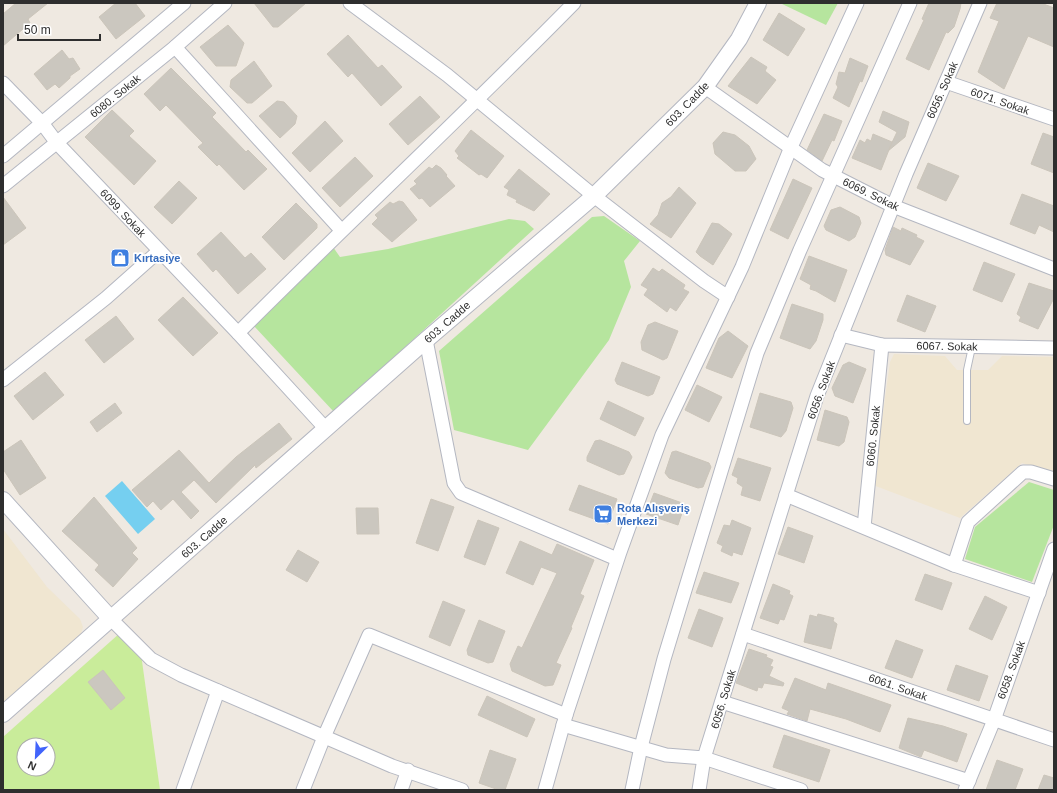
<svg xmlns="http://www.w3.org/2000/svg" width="1057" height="793" font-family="Arial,sans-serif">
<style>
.education{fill:#f0e6d1}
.green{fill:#b6e59e}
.pitch{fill:#c9ec9a;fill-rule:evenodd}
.water{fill:#75cff0}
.building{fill:#cbc7bf;stroke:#cbc5ba}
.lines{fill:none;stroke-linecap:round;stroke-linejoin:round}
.service-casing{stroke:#b4b7c1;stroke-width:8}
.minor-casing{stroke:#b4b7c1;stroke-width:15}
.tertiary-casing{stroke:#b4b7c1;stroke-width:18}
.service{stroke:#fff;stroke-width:6}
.minor{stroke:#fff;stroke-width:13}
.tertiary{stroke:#fff;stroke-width:16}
.labels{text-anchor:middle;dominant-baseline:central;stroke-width:3.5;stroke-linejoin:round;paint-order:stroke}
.street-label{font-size:11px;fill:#2e2e2e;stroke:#fff}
.shop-label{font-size:11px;font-weight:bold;fill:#366cbe;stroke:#fff;text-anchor:start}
</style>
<rect width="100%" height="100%" fill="#efe9e1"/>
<!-- education -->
<g class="education">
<path d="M894 354 945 356 957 370H988L1002 356 1054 357V473L1022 463 960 518 873 485 890 362Z"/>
<path d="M3 529 47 587 80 619 83 627 81 634 3 703Z"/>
</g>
<!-- green -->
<g class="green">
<path d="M780 3H838L826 25Z"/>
<path d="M604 216 640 241 624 261 631 287 609 340 528 450 454 430 439 351 592 217Z"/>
<path d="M509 219 525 221 534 229 334 412 254 326 333 247 340 257 388 249Z"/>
<path d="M1029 482 1054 490V525L1032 582 965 559 975 527Z"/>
</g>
<!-- pitch -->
<path class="pitch" d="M120 633 141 654 160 790H3V737ZM24 745H48V769H24Z"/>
<!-- water -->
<path class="water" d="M122 481 155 519 138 534 105 496Z"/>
<!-- building -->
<g class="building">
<path d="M16 3H48L28 19 30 23 3 46V14Z"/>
<path d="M116 3H135L145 16 116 39 99 17Z"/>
<path d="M254 3H306L278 27H273Z"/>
<path d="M929 3H961L960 9 954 27 948 33 946 32 929 70 906 59 924 20 922 19Z"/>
<path d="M997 3H1041L1054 8V47L1028 36 1004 89 978 72 999 21 990 18Z"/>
<path d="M779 13 805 29 788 56 763 40Z"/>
<path d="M228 25 244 43 236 66H216L200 47Z"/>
<path d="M348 35 378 68 382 65 402 87 381 106 352 73 348 77 327 54Z"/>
<path d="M62 50 69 59 73 58 80 69 70 76V78L59 88 55 84 47 90 34 74Z"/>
<path d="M751 57 767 67 765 71 776 80 757 104 728 86Z"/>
<path d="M850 58 868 66 862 82 860 81 849 107 833 98 838 87 836 84 839 72 845 73Z"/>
<path d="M254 61 272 86 252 103H247L230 87 231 80Z"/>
<path d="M171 68 216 113 212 117 246 152 248 150 267 169 244 190 219 164 217 166 198 147 203 143 166 105 160 111 144 94Z"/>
<path d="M420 96 440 117 408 145 389 124Z"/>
<path d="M277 101 284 102 297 116 295 124 280 138 259 116Z"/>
<path d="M112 110 134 131 129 136 156 161 134 185 85 137Z"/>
<path d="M883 111 909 122 905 137 888 151 897 132 879 122Z"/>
<path d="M824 114 842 121 834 141 832 140 822 161 807 150Z"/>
<path d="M325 121 343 141 310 172 292 153Z"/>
<path d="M471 130 504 156 487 178 481 174 479 175 457 158 459 156 455 151Z"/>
<path d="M723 132 735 135 749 146 756 159 746 171H735L715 154 713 143Z"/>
<path d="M1043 133 1054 137V173L1031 164Z"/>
<path d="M873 134 892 142 881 170 852 158 860 140 865 143 867 139 871 141Z"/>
<path d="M355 157 373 176 340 207 322 188Z"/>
<path d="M928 163 959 176 946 201 917 188Z"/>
<path d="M436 165 441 168 447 175 446 176 455 186 430 207 422 198 419 199 410 189 417 184 414 181 429 167 432 169Z"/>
<path d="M519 169 550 194 534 211 516 202 517 200 507 195 509 190 504 187Z"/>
<path d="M793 179 812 188 788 239 770 230Z"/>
<path d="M179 181 197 198 172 224 154 207Z"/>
<path d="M679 187 696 203 671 238 650 224 658 215 662 203 671 197Z"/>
<path d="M1022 194 1054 206V232L1039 225 1035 234 1010 224Z"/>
<path d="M3 197 26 228 3 245Z"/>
<path d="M399 201 403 202 417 220 392 242 372 224 378 218 375 215 390 202 393 204Z"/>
<path d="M296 203 317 224V228L284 260 262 237Z"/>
<path d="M840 207 859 217 861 223 855 237 849 241 826 230 824 226 831 210Z"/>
<path d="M712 223 719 224 732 234 713 265 700 256 696 252Z"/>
<path d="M893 227 901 231 902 228 917 235 916 237 924 241 910 265 886 255 885 250Z"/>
<path d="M221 232 245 258 251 253 266 269 238 294 216 269 213 272 197 254Z"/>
<path d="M809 256 847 270 835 302 816 291 810 289 811 285 800 279Z"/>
<path d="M984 262 1015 274 1002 302 973 290Z"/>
<path d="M653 268 659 272 662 269 685 285 683 289 689 292 676 311 670 307 667 312 644 295 648 289 641 285Z"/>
<path d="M1029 283 1054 291V298L1038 329 1019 321 1021 317 1017 314Z"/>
<path d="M907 295 936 306 925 332 897 321Z"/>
<path d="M183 297 218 333 193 356 158 320Z"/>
<path d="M792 304 823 314V320L816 341 810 349 780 338Z"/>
<path d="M116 316 134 339 104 363 85 340Z"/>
<path d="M655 322 678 331 667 358 663 360 642 350 641 342 648 325Z"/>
<path d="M728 331 748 346 732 378 706 368 719 338Z"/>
<path d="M622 362 660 377 653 394 648 396 617 384 615 380Z"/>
<path d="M849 362 866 369 853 403 835 396 832 388 843 365Z"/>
<path d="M45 372 64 395 33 420 14 396Z"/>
<path d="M697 385 722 397 709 422 685 410Z"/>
<path d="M760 393 791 402 793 408 786 431 781 437 750 427Z"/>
<path d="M608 401 644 418 635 436 600 419Z"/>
<path d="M115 403 122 413 97 432 90 422Z"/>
<path d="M825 410 847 417 849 422 844 442 839 446 817 440Z"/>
<path d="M279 423 292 439 256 468 255 465 216 503 194 480 181 492 199 511 191 519 173 499 161 510 153 501 147 507 132 490 179 450 209 483 236 457Z"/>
<path d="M21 440 46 478 20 495 3 469V452Z"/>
<path d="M600 440 629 452 632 457 624 474 619 475 587 461V457L595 441Z"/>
<path d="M676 451 709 463 711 467 703 487 698 488 669 478 665 473 672 452Z"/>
<path d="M738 458 771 468 760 501 741 495 743 487 737 483 738 478 732 475Z"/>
<path d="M579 485 617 499 608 524 569 510Z"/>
<path d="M654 493 685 504 678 525 646 514Z"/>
<path d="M94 497 137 548 132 553 138 559 113 587 95 570 99 565 62 531Z"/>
<path d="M431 499 454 507 438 551 416 543Z"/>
<path d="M356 508H378L379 534H357Z"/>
<path d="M478 520 499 528 485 565 464 557Z"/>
<path d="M732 520 751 528 742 555 733 552 732 556 721 551 723 546 717 543 724 525 730 526Z"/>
<path d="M788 527 813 536 804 563 778 554Z"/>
<path d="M520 541 552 555 557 544 594 560 580 594 584 596 571 627 572 628 556 663 561 665 553 685 545 686 512 671 510 664 518 646 522 648 557 573 541 567 533 585 506 573Z"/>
<path d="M298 550 319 562 307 582 286 570Z"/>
<path d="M704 572 739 583 731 603 696 593Z"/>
<path d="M925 574 952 583 942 610 915 600Z"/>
<path d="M773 584 790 591 789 594 793 596 784 620 780 619 778 624 760 618Z"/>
<path d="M985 596 1007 607 992 640 969 629Z"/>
<path d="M443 601 465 610 450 646 429 637Z"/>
<path d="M699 609 723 618 712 647 688 638Z"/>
<path d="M818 614 834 618 833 621 837 624 831 649 804 642 810 615 817 617Z"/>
<path d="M479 620 505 631 493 662 488 663 468 655 467 650Z"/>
<path d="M896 640 923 650 912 678 885 668Z"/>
<path d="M749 649 767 655 766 657 773 660 770 666 773 667 769 676 784 683 783 686 764 683 762 688 758 687 757 691 736 683Z"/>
<path d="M956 665 988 676 979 701 947 690Z"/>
<path d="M103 670 125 698 111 710 88 682Z"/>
<path d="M795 678 826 690 828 683 891 705 880 732 846 719 810 709 807 721 787 714 789 711 782 708Z"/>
<path d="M487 696 535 719 527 737 478 715Z"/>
<path d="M908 718 943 726 967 734 957 762 924 750 921 757 899 748Z"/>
<path d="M784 735 830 750 819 782 773 767Z"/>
<path d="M490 750 516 759 505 790H499L479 783Z"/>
<path d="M997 760 1023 769 1015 790H986Z"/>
<path d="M1044 775 1054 778V790H1038Z"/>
</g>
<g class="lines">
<!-- service casing -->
<g class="service-casing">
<path id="service" d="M967 421V370L972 347"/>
</g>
<!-- minor casing -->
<g class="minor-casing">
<g id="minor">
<path d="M350 3 447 75 594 196 704 281 728 297"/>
<path d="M175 47 341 230"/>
<path d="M946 82 1054 119"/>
<path d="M3 83 42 123 57 143 238 333 326 429"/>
<path d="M705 87 822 170 893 206 1054 269"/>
<path d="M3 156 184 3"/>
<path d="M3 186 175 47 225 3"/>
<path d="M238 333C349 222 464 115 574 3"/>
<path d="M841 335 882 345 1054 348"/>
<path d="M426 340 454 483 461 493 617 559"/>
<path d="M3 380 106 298 159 251"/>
<path d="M786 495 954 565 1039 593"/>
<path d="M864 527 882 345"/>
<path d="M954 565 968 522 1023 472H1031L1054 479"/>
<path d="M111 619 151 659 181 675 392 766 462 790"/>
<path d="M743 634 1054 740"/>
<path d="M722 702 969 781"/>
<path d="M563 725 666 755 704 758 801 790"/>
<path d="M183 790 218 691"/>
<path d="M303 790 324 737 369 635 566 715"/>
<path d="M401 790 408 770"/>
<path d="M545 790 566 715 620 552 662 435 742 267 791 147 857 3"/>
<path d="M632 790 641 747 664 659 757 353 800 250 910 3"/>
<path d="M699 790 704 758 817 396 906 174 980 3"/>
<path d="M965 790 994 720 1054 549"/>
</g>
</g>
<!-- tertiary casing -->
<g class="tertiary-casing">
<g id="tertiary">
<path d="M3 500 111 619"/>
<path d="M3 714 426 340 594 196 705 87 739 39 758 3"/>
</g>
</g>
<!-- service -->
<use href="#service" class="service"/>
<!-- minor -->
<use href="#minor" class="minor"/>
<!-- tertiary -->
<use href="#tertiary" class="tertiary"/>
</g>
<!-- icons -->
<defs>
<g id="shop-square" transform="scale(1)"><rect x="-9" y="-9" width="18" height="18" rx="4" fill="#3f7fe0" stroke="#fff"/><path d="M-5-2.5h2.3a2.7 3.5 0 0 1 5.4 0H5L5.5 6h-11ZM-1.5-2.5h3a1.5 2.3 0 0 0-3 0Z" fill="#fff"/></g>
<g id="supermarket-square" transform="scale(1)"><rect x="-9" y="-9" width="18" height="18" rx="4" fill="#3f7fe0" stroke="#fff"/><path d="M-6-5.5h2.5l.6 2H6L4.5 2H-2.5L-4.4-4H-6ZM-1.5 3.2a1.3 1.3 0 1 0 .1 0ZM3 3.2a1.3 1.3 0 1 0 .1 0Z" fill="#fff"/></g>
</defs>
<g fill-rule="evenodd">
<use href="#shop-square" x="120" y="258"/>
<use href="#supermarket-square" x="603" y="514"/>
</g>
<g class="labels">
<!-- street labels -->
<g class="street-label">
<text transform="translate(942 90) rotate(-66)">6056. Sokak</text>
<text transform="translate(115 96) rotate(-39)">6080. Sokak</text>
<text transform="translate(1000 101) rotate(19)">6071. Sokak</text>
<text transform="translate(687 104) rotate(-46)">603. Cadde</text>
<text transform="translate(871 194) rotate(26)">6069. Sokak</text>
<text transform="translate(123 213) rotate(47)">6099. Sokak</text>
<text transform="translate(447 322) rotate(-41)">603. Cadde</text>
<text transform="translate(947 346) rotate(1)">6067. Sokak</text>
<text transform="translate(821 390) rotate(-70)">6056. Sokak</text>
<text transform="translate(873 436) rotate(-84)">6060. Sokak</text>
<text transform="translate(204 537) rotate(-41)">603. Cadde</text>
<text transform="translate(1011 670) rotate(-70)">6058. Sokak</text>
<text transform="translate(898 687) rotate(19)">6061. Sokak</text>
<text transform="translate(723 699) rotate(-73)">6056. Sokak</text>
</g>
<!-- shop labels -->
<g class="shop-label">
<text x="134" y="258">Kırtasiye</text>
<text x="617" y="508">Rota Alışveriş<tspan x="617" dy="13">Merkezi</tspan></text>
</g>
</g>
<!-- border -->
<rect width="1057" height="793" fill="none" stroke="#2e2e2e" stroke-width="8"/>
<!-- north arrow -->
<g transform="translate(36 757) rotate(204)"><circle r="19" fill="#ffffff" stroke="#ababab"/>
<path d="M0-3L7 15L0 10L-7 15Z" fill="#4264fb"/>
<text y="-6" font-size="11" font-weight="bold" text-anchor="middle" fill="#2e2e2e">N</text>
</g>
<!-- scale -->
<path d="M18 34v6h82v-6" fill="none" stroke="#2e2e2e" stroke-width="2"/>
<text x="24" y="34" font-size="12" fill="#2e2e2e" stroke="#ffffff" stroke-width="3" paint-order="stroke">50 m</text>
</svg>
